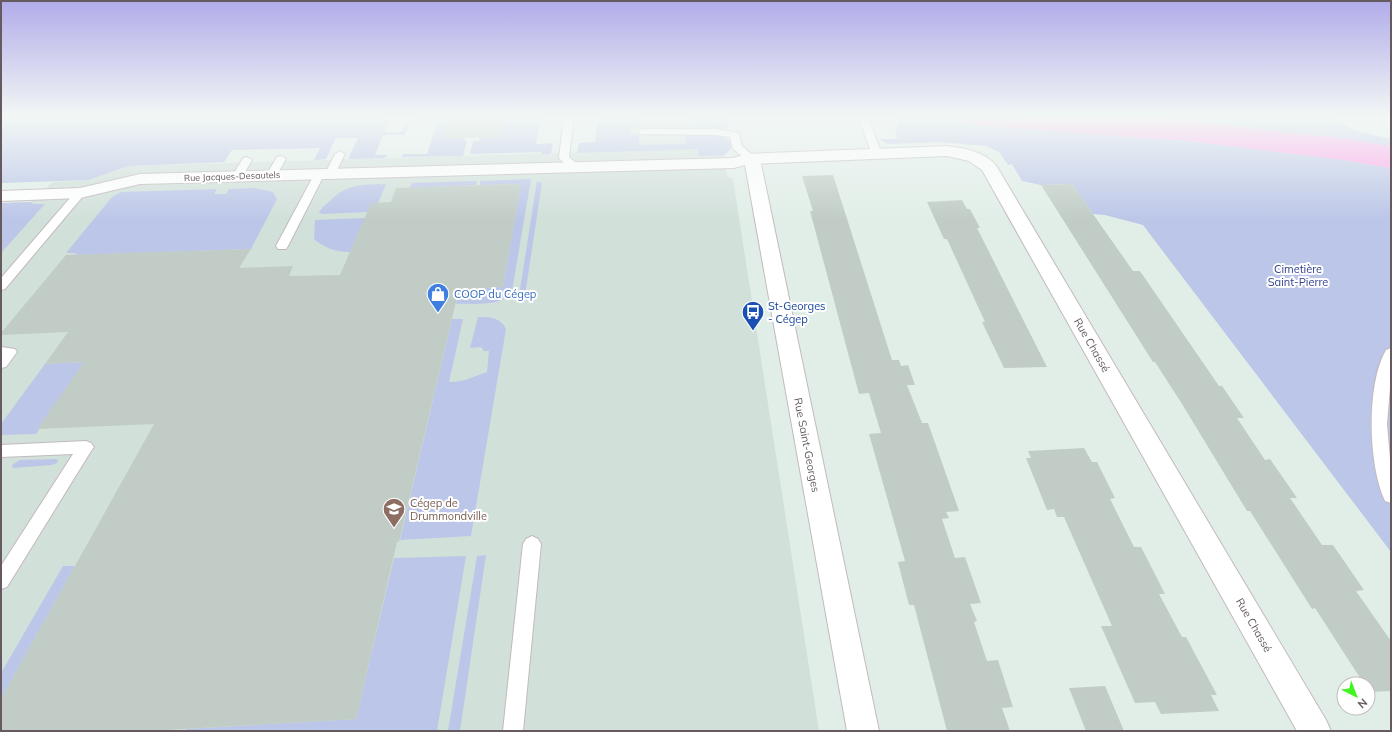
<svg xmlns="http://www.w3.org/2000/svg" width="1392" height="732" font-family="Mulish,sans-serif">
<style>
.education{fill:#d2e0da}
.green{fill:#bcc6e8}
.water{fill:#ffa1eb}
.building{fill:#c0ccc5}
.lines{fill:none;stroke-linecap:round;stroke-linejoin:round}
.service-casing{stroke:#c2b9be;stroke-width:2}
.minor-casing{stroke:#c2b9be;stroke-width:2}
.tertiary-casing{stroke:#c2b9be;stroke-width:2}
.service{fill:#fff;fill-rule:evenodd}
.minor{fill:#fff;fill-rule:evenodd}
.tertiary{fill:#fff;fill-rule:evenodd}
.labels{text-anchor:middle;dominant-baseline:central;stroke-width:4;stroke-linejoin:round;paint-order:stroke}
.far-street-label{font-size:9px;fill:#645a60;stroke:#fff}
.park-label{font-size:11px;fill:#30408d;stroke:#fff}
.shop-label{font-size:11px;fill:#366cbe;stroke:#fff;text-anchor:start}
.transit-label{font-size:11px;fill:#164399;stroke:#fff;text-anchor:start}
.street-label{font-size:11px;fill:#645a60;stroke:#fff}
.education-label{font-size:11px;fill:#785e54;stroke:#fff;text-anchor:start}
</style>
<rect width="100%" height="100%" fill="#e1eee8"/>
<!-- education -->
<path class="education" d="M624 117H726L731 149 724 155 727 176 733 179 819 731H1V203L31 202 53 182 89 180 128 166 623 151Z"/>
<!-- green -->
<g class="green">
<path d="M1 117H388L387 120 389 121 384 132H402L406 123H410L404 135H383L375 155H388L385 158 348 159 358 138H336L326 159 314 160 320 148 232 150 224 162 128 166 89 180 1 183Z"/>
<path d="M418 117H451L444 138H465L464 141H467L463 156 402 157 403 154H427L437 123H415Z"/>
<path d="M505 117H541L536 144 553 143 551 154H541V152L470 154 473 141H479L480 138 500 137Z"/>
<path d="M598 117H602V124H604L605 117H637V119H640L639 128H631L630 134H639V145L686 144V135L720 136 730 141 731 149 724 155 699 156 698 149 577 153 579 143 595 142Z"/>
<path d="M693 117H726L728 126 722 129 694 126Z"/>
<path d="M886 117H943L982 126 1189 141 1343 160 1391 168V552L1143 225 1105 215 1093 214 1072 184 1041 185 1022 181 1012 164 1008 165 999 152 986 146 939 142 888 144 879 139H897L895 129 900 122Z"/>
<path d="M1167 117H1332L1356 131 1391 139V146L1334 137 1289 133Z"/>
<path d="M531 179 512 291C502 308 473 303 456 304L459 289 503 287 521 184 480 185V181Z"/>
<path d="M477 181 476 185 410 188 412 183Z"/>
<path d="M537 181 542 183 524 302H518Z"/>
<path d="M386 184 378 203 367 212 322 214 319 213C321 208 326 204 330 201 347 183 363 185 386 184Z"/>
<path d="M255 188 273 192 277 199 251 249 75 255 77 253H66L112 197 121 192 217 189 214 194H226L229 189Z"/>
<path d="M31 202 33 204H45L1 253V203Z"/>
<path d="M365 218 350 252C336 252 324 248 314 239L315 220Z"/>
<path d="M478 317C490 317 500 317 506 329L471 536 400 540 452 319H463L449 382C464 382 472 377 487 372L489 351H484L481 347 470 348Z"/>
<path d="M84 362 36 434 1 435V424L45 364Z"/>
<path d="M56 459 58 460 57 463 52 465 13 468 12 465 20 460Z"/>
<path d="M486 555 460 731H448L477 556Z"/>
<path d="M466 556 437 731H186V729L356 719 394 558Z"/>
<path d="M63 566H75L1 699V673Z"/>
</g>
<!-- water -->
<path class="water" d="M943 117H1167L1289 133 1334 137 1391 146V168L1343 160 1189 141 982 126Z"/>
<!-- building -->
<g class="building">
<path d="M451 117H505L500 137 444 138Z"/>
<path d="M833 175 892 360H899L901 366 908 365 915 385H907L922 423H928L959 511 946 512 949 518 942 519 955 558 965 557 981 603 970 604 977 621 974 622 987 661 998 660 1013 707 1002 708 1010 731H947L914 605H909L903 582 898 562 905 561 869 434 881 433 869 393 859 394 810 211H813L802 176Z"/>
<path d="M521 184 503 287 459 289 399 542H397L356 719 150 731H1V699L154 424 37 429 84 362 45 364 68 332 1 335V333L66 255 251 249 239 268 293 266 289 276 340 275 371 203 391 202 396 188Z"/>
<path d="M1072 184 1133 271H1140L1219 386H1222L1244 418H1237L1265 460 1270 459 1297 498H1290L1322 545H1333L1364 590 1356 591 1391 641V691L1369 692 1368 684H1364L1315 608 1312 609 1250 511H1247L1182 404 1155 362H1153L1041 185Z"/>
<path d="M962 200 967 209H970L980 228H977L1047 367 1004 368 982 322H985L947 239H944L927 202Z"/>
<path d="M1084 448 1092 462H1097L1115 498 1110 499 1134 547H1141L1158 580 1165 594H1159L1182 637H1186L1217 695H1211L1219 711 1161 714 1155 702 1135 703 1101 626H1112L1064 517H1057L1054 509 1047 510 1026 458H1031L1028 451Z"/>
<path d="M1105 686 1124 731H1086L1069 688Z"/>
</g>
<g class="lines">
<!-- service casing -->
<g class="service-casing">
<g id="service">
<path d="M564 117H574L569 157 576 163 577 168 572 171 568 170 567 166 559 158Z"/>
<path d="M858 117H868L882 154 881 156H873L872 154Z"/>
<path d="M644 129H716L739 133 742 146 757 159 756 161H748L733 149 730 137 716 135 640 134 639 132 640 130Z"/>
<path d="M340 151 345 154 335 174H327L326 172 335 154Z"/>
<path d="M281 156 286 159 276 176 272 177 268 176 267 174 277 157Z"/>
<path d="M247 157 252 160 242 177 238 178 234 177 233 175 243 158Z"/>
<path d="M320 170 325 173 288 246 286 249H278L276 246 315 173Z"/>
<path d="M80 190 84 191 85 193 84 195 5 289 1 290V278L76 191Z"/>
<path d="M1 347 15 349 17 352 6 367 1 368Z"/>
<path d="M1391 348V376L1387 424 1391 471V503L1385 501C1368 465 1366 384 1386 350Z"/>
<path d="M86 441 91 443 94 447 91 451 7 587 1 589V566L73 454 1 457V445Z"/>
<path d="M532 536 538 539 541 544 523 731H503L523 544 526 539Z"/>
</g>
</g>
<!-- minor casing -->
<g class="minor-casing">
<path id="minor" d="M947 146C964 148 987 152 997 167L1326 720 1331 731H1297L982 170 969 161 947 156 748 164 734 168 140 184 80 198 1 201V191L80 188 140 174 733 158 746 154Z"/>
</g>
<!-- tertiary casing -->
<g class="tertiary-casing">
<path id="tertiary" d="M752 154 758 156 760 159 879 731H847L744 159 746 156Z"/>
</g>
<!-- service -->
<use href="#service" class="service"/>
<!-- minor -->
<use href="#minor" class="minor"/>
<!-- tertiary -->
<use href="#tertiary" class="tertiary"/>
</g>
<!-- sky -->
<linearGradient id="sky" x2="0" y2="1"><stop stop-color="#b1ace9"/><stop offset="0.53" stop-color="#f2f7f5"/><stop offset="1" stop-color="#f2f7f5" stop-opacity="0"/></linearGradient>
<rect width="1392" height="220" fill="url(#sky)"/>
<!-- icons -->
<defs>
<g id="shop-pin" transform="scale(1.15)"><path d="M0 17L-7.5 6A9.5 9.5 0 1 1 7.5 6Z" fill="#3f7fe0" stroke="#fff"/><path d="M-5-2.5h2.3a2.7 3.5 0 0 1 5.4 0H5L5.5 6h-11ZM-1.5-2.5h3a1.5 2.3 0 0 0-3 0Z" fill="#fff"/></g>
<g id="bus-pin" transform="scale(1.15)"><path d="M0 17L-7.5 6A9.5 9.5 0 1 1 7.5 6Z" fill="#1a4fb4" stroke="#fff"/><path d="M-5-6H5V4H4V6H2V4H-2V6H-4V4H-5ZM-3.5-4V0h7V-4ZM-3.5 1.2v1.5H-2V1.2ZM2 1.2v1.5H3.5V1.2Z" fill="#fff"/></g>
<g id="university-pin" transform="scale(1.15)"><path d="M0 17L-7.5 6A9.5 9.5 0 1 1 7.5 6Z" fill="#8d6e63" stroke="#fff"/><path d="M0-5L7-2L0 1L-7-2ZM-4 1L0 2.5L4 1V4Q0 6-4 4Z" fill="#fff"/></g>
</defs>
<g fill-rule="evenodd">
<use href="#shop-pin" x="438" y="294"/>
<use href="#bus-pin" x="753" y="312"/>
<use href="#university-pin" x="394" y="509"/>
</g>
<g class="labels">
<!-- far-street labels -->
<g class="far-street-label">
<text transform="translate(232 176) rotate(-2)">Rue Jacques-Desautels</text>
</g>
<!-- park labels -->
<g class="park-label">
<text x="1298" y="269">Cimetière<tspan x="1298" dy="13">Saint-Pierre</tspan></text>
</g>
<!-- shop labels -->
<g class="shop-label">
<text x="454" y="294">COOP du Cégep</text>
</g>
<!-- transit labels -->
<g class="transit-label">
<text x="768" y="306">St-Georges<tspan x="768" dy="13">- Cégep</tspan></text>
</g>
<!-- street labels -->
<g class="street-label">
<text transform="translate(1092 345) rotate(60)">Rue Chassé</text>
<text transform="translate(807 445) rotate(79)">Rue Saint-Georges</text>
<text transform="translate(1254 625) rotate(60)">Rue Chassé</text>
</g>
<!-- education labels -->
<g class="education-label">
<text x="410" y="503">Cégep de<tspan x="410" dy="13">Drummondville</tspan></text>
</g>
</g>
<!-- border -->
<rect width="1392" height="732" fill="none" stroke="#645a60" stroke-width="4"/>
<!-- north arrow -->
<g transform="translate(1356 696) rotate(138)"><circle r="19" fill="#ffffff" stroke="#c1bdbf"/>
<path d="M0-3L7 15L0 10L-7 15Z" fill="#40f520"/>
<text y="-6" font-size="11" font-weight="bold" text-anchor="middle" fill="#645a60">N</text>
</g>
</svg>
